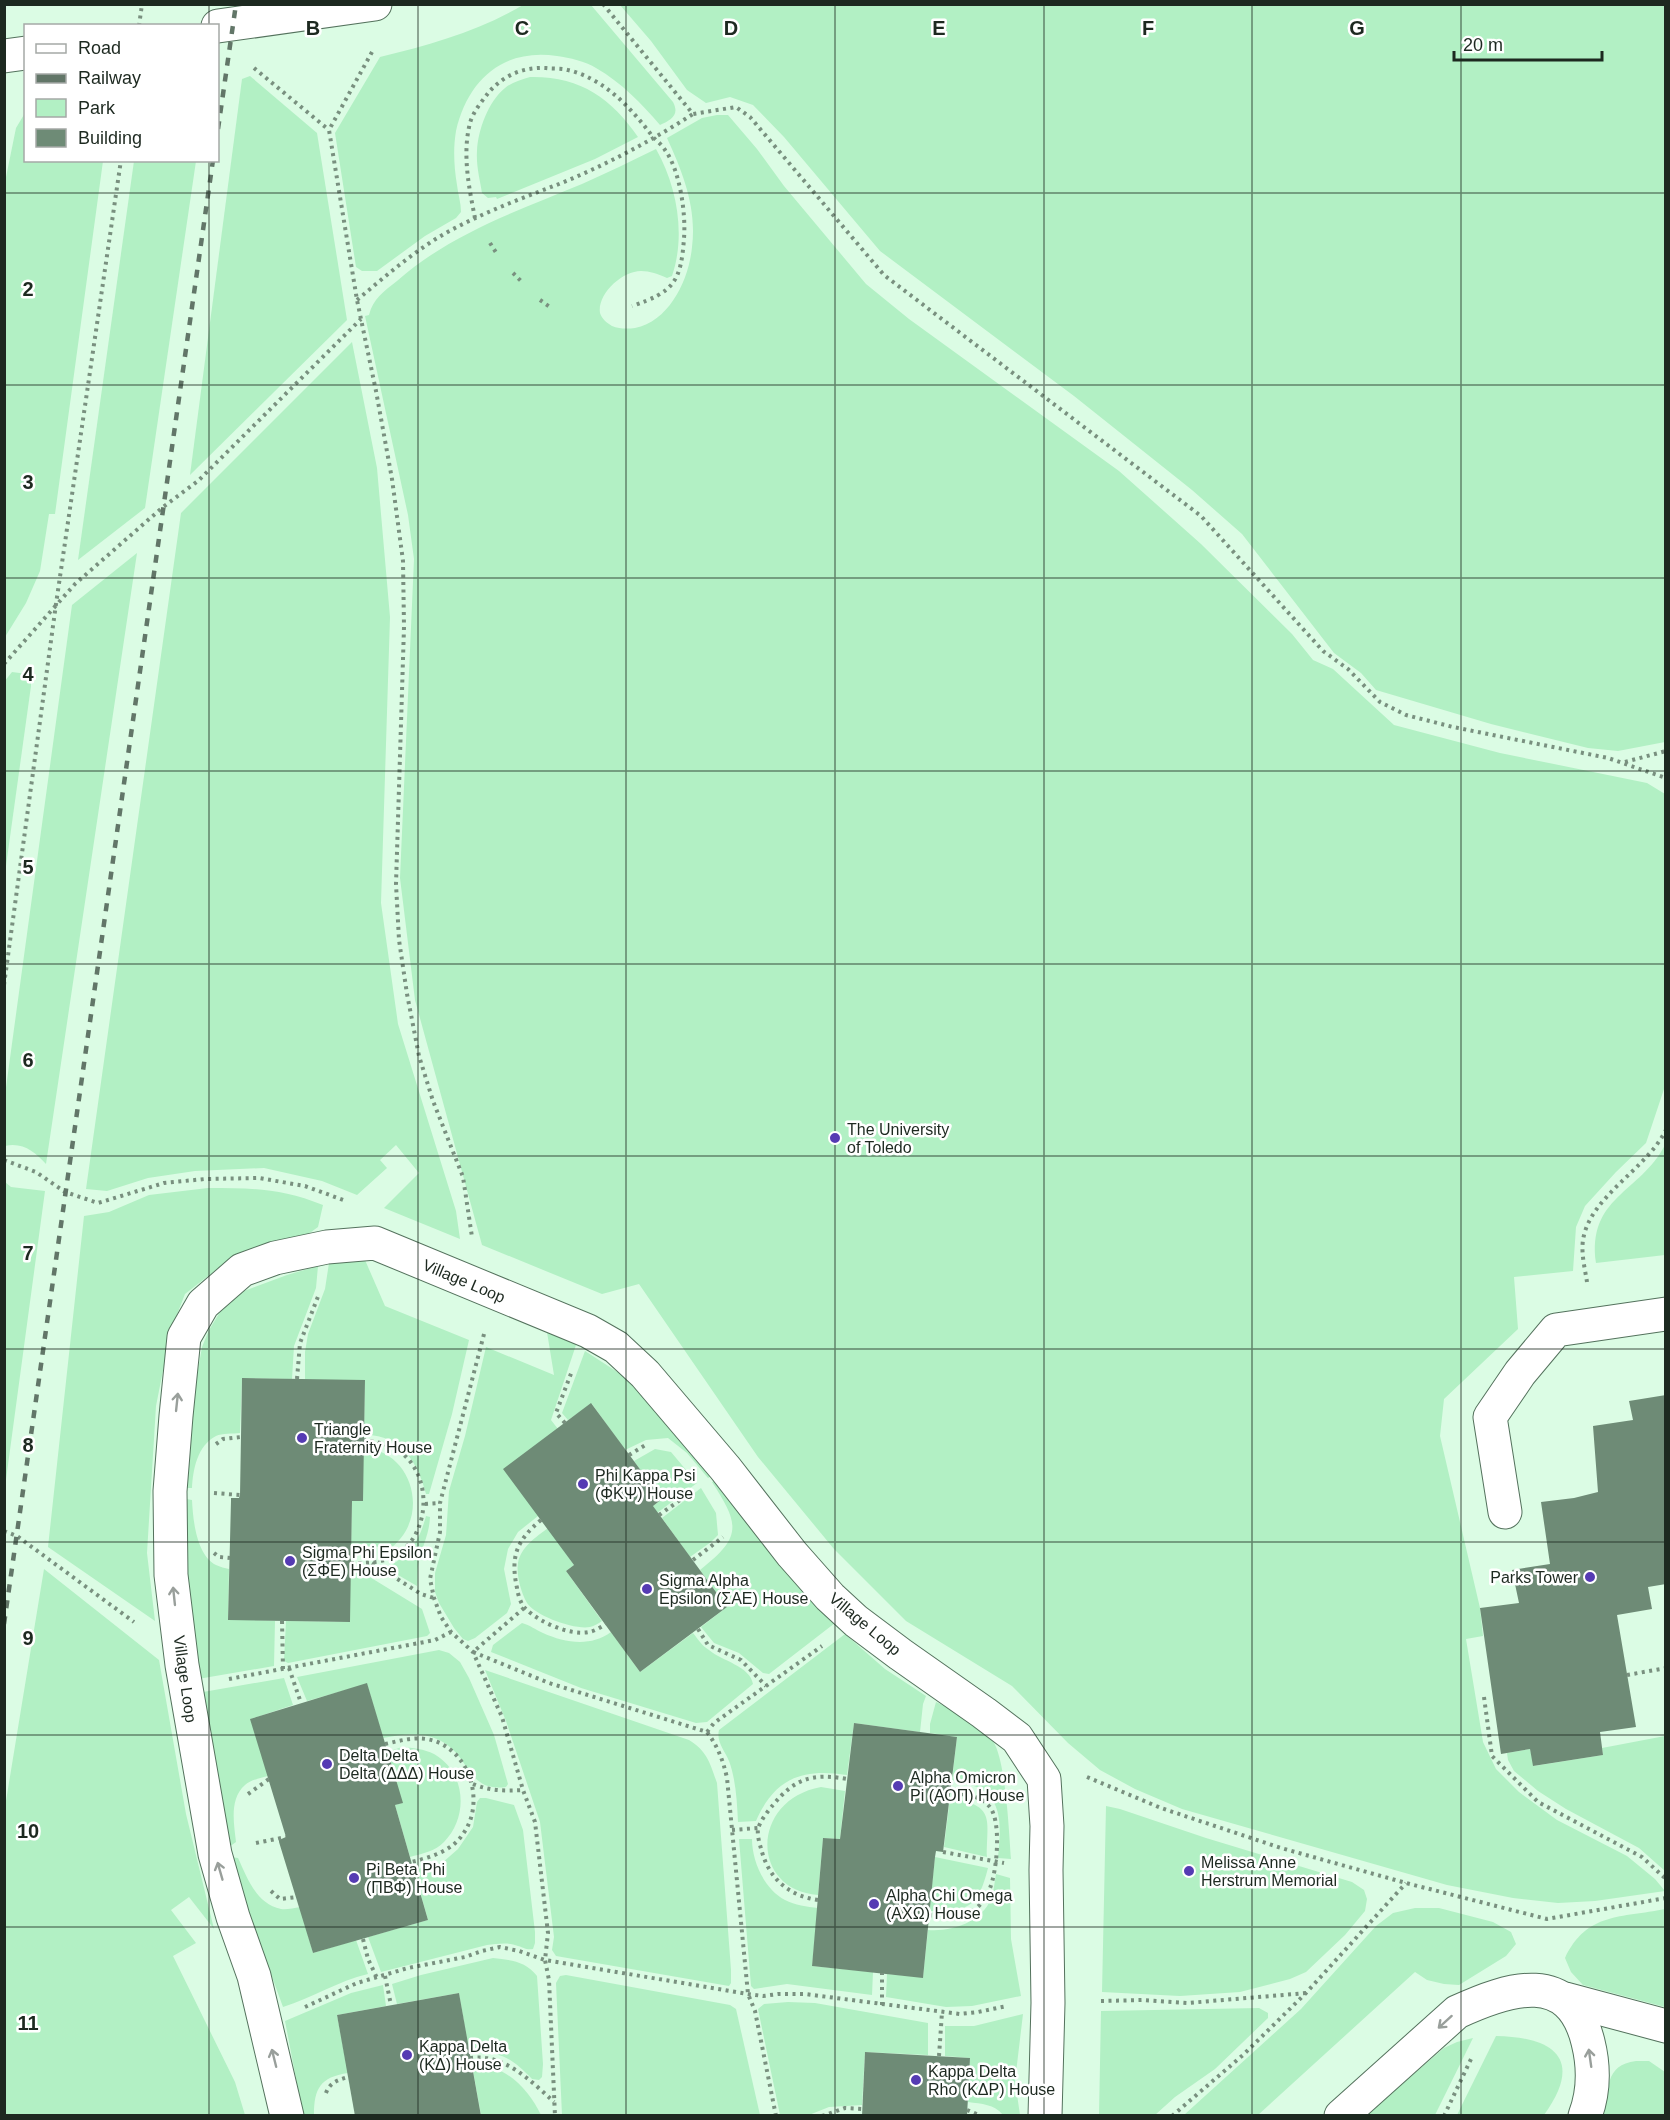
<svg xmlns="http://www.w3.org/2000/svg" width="1670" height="2120" font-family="Arial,sans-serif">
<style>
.green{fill:#b2f0c4}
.building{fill:#6e8b76}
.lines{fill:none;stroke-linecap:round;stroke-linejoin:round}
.minor-casing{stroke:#54725d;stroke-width:35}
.path{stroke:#79907f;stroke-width:4;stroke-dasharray:3 4.5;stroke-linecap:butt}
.minor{stroke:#fff;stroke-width:33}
.rail{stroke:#627668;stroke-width:4.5;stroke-dasharray:8 8;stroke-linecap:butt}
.oneway{stroke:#999f9b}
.grid{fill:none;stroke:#1d2920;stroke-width:1.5;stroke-opacity:0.55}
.poi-dot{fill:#553bb3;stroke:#fff;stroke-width:2}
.labels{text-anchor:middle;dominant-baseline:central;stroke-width:5;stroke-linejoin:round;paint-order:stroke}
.poi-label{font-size:16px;fill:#1d2920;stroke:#fff;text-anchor:start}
.street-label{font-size:16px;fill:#1d2920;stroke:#fff}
.grid-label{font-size:20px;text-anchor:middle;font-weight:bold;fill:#1d2920;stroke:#fff;stroke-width:5;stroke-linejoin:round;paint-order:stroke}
</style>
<rect width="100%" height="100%" fill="#dbfce4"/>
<!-- green -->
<g class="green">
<path d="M523 5H591L673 102C680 115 671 120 660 125 641 103 622 83 596 68 585 61 570 58 557 56 504 48 468 79 456 131 453 149 454 167 457 185 458 194 461 203 461 212L456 218 425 236 377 271H362L356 267 335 133 380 57C430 45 479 31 523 5Z"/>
<path d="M620 5H1665V742L1618 751 1588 748 1491 724 1376 690 1361 673 1334 653 1242 534 1192 490 1074 396 880 251 784 137 753 105 730 97 706 103 687 90 651 41Z"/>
<path d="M250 76 317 133 347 320 190 475 242 79Z"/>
<path d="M530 77C580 76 611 98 638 137L595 159 497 199 496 197 488 198 482 193C480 180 476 166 477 151 478 130 488 102 505 88 512 82 521 80 530 77Z"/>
<path d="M25 113 26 160 103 161 55 514H49L40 571 26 603 5 637 4 187 16 128Z"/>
<path d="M717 115H728L757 149 784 186 866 284 909 319 1119 471 1201 544 1292 634 1313 660 1333 669 1394 725 1500 753 1647 783 1665 794V1086L1646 1143 1616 1172 1585 1206 1576 1227 1573 1271 1514 1277 1518 1329 1444 1399 1440 1436 1480 1608 1483 1636 1466 1639 1483 1742 1496 1769 1519 1792 1557 1820 1627 1856 1655 1879 1665 1891 1595 1901 1558 1903 1513 1898 1447 1885 1182 1809 1135 1789 1100 1770 1068 1743 1012 1686 906 1621 834 1549 758 1457 639 1284 602 1294 482 1245 415 1000 400 878 414 559 408 515 365 316 369 315C373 299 384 291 397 281 450 234 517 211 582 184 607 173 631 161 656 149 677 186 686 235 672 276L667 278C658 274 650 271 641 271 622 271 597 294 600 313 602 319 607 323 612 326 619 329 628 329 635 328 670 321 689 279 692 247 697 208 683 173 667 138L702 118Z"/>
<path d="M134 161H196L145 508 78 560Z"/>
<path d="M352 342 377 468 390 617 381 903 398 1024 456 1211 460 1239 384 1208 419 1173 396 1145 380 1160 387 1168 357 1195 322 1181 264 1168 195 1171 148 1178 107 1191 86 1189 181 513Z"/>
<path d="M137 553 46 1164C35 1152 23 1142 5 1146L4 1102 72 605Z"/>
<path d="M12 672 27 674 31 680V686L5 873 4 682Z"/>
<path d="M1665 1145V1255L1596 1263C1587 1197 1640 1193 1665 1145Z"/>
<path d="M5 1182 11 1187 45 1191 5 1487Z"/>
<path d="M208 1188C252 1188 281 1188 323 1205L318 1227 300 1240 226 1262 185 1294 171 1330 156 1406 147 1553 155 1621 48 1547 84 1216 109 1212 149 1195Z"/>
<path d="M365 1260 385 1306 469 1340 452 1414 429 1494H426C418 1462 400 1434 364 1435L365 1380H305V1352L308 1334 325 1289 329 1263Z"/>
<path d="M318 1266 316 1288 294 1346 292 1379 242 1378 240 1433C233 1434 222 1433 216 1436 197 1446 193 1470 192 1488H187L196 1381 202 1347 209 1330 220 1312 244 1291 287 1275Z"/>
<path d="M546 1326 562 1335 576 1345 551 1420 558 1429 538 1516 518 1532 508 1549 504 1569 511 1604 507 1613 475 1638 468 1641 463 1639 454 1628 439 1603 435 1592V1573L446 1535 449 1491 465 1436 486 1347 554 1375Z"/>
<path d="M585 1351 622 1375 651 1404 713 1475 708 1478 687 1453 668 1438 646 1440 625 1450 592 1404 568 1420 562 1413Z"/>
<path d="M364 1448C414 1451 432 1520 388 1550L375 1546 351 1548 352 1501Z"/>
<path d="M655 1449 671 1452 697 1483 657 1513 653 1506 662 1499 634 1461Z"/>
<path d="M717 1479 835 1623 769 1674 763 1673 739 1653 714 1643 701 1627 727 1607 700 1570C742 1537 740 1525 712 1482Z"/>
<path d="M701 1488 716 1513 718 1535 711 1542 690 1557 662 1518Z"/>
<path d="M186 1499 192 1500C193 1519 196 1555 216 1565 220 1567 225 1568 229 1569L228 1619 275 1621 274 1666 198 1679 185 1566Z"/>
<path d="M426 1516 430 1517C429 1535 423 1544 419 1561 417 1568 418 1577 417 1586L386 1568C410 1555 419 1542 426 1516Z"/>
<path d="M548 1528 574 1565 566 1571 602 1621C599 1623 594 1626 590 1627 574 1630 536 1616 527 1603 521 1593 516 1574 518 1563 521 1547 536 1537 548 1528Z"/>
<path d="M44 1569 159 1660 186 1814 214 1929 189 1897 171 1910 196 1943 173 1956 235 2082 245 2115H5V1807Z"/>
<path d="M350 1571H360L422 1609 430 1633 427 1636 288 1663 284 1661 286 1621 350 1622Z"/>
<path d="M522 1623C530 1625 536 1630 543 1633 565 1643 591 1647 611 1632L640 1672 693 1633C698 1639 702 1646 709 1650 722 1661 750 1666 753 1684L707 1722 696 1723 581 1688 491 1652 493 1645Z"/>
<path d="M845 1634 885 1669 926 1696 923 1704 920 1732 854 1723 847 1775C802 1768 775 1778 756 1821L738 1822C737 1802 736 1780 729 1761 725 1751 716 1742 719 1730Z"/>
<path d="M439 1650 449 1653 460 1662 469 1678 494 1735 508 1784 506 1787C469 1792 470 1760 446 1744 427 1731 404 1734 383 1738L367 1684 307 1701 297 1677Z"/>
<path d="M485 1670 689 1740C707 1751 710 1763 717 1783L731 1970V1983L729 1986 556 1956 552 1950 554 1937 540 1822 506 1721Z"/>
<path d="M284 1678 293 1705 251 1719 268 1776C261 1778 250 1780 245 1785 229 1799 234 1824 236 1842L229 1847 203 1692Z"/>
<path d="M936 1702C949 1707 986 1731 993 1741 1006 1761 1009 1833 1011 1859L998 1858C1000 1833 1005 1802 979 1788 971 1784 960 1783 952 1780L957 1737 930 1733V1724Z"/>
<path d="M1665 1736V1871L1639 1848 1566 1809 1538 1791 1514 1771 1508 1760 1507 1753 1530 1749 1534 1766 1603 1755 1602 1748Z"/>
<path d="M402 1747C413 1748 424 1749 434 1754 466 1772 469 1817 444 1842 436 1851 421 1854 410 1857L395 1805 402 1803 387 1752Z"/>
<path d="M821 1787 845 1791 840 1839 823 1838 818 1895C750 1890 750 1800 821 1787Z"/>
<path d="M480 1798H486L514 1805 523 1830 535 1932V1943L533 1949C526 1950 525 1948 518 1946 509 1942 497 1944 487 1945L381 1972 368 1937 428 1920 414 1870 442 1863 458 1849 473 1827 477 1802Z"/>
<path d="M950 1798C996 1806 987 1818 987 1857L944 1847Z"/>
<path d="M1106 1806 1120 1809 1206 1838 1352 1882 1364 1890 1367 1899 1365 1911 1345 1935 1306 1972 1290 1979 1240 1992 1180 1996 1102 1992Z"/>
<path d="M739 1839H752C752 1861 764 1889 785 1900 795 1905 807 1907 818 1908L812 1966 873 1972 872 1995 787 1984 754 1989 751 1986Z"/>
<path d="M231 1857 238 1858C247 1877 256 1904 281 1909 286 1910 294 1908 300 1907L313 1953 356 1940 368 1974C338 1981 312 1998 283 2007L236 1878Z"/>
<path d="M935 1857 988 1868C978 1907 969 1912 929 1911Z"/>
<path d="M996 1874 1010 1878 1011 1939 1021 1996 972 2006 946 2007 886 1997 887 1974 923 1977 928 1930C953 1932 986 1921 993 1893 994 1887 995 1880 996 1874Z"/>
<path d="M1415 1908H1439L1493 1922 1511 1932 1516 1944 1506 1956 1459 1985 1444 1984 1427 1980 1415 1972 1258 2115H1184L1301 2009 1376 1926 1393 1913Z"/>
<path d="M1665 1909V2007L1583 1985 1571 1972 1565 1958C1587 1912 1621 1918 1665 1909Z"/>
<path d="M493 1958C510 1960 526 1961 537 1976L543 2064 542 2077 539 2080 532 2079C511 2057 500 2051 469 2052L459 1993 397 2004 392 1984 421 1975Z"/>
<path d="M566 1975 730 2005 736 2009 760 2115H562L556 1983 560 1976Z"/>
<path d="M383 1985 386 2006 337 2015 348 2073C320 2077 314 2089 314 2115H303L285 2021 351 1993Z"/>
<path d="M788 2002 815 2003 928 2023V2055L865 2052 862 2105 829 2107 809 2115H780L758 2009 764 2004Z"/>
<path d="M1259 2008 1268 2013V2018L1215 2069 1175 2097 1155 2115H1099L1101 2011Z"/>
<path d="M1023 2014 1015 2081 1020 2115H1003C994 2104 982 2104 968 2102L970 2058 945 2056V2026H974Z"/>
<path d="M1496 2036C1555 2037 1584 2060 1544 2115H1457Z"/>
<path d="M1473 2038 1435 2115 1365 2116 1444 2048 1457 2042Z"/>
<path d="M1636 2061H1649L1665 2072V2115H1604C1609 2090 1604 2065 1636 2061Z"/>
<path d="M472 2065C504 2063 528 2088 541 2115H481Z"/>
</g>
<!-- building -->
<g class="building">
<path d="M242 1378 365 1380 363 1501H352L350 1622 228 1620 231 1501V1498H239L240 1495Z"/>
<path d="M1666 1395V1584L1648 1587 1652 1609 1617 1615 1636 1727 1600 1732 1603 1755 1533 1766 1530 1749 1501 1754 1480 1608 1519 1603 1512 1570 1550 1564 1541 1502 1574 1498 1598 1492 1593 1426 1633 1420 1629 1401Z"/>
<path d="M591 1403 662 1499 653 1506 727 1607 640 1672 566 1571 574 1565 503 1469Z"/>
<path d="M367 1683 403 1803 395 1805 428 1920 313 1953 279 1842V1840L286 1837 250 1719Z"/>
<path d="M854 1723 957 1737 943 1852 936 1851 935 1857 923 1978 812 1966 823 1838 840 1839Z"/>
<path d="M459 1993 481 2116H355L337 2015Z"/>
<path d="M865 2052 970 2058 967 2116H862Z"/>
</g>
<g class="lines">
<!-- minor casing -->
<g class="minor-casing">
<g id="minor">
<path d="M218 26 375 4"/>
<path d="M4 56 26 53"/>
<path d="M1505 1512 1490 1417 1520 1373 1556 1330 1666 1314"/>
<path d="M1565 1999 1666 2026"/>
<path d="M287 2116 254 1976 233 1917 215 1854 182 1665 171 1575 170 1491 176 1416 184 1337 203 1304 242 1270 275 1258 327 1247 375 1243 588 1331 616 1347 645 1374 725 1468 792 1554 830 1597 856 1621 900 1654 984 1713 1017 1738 1044 1779 1047 1826 1046 1870 1048 2003 1045 2116"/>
<path d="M1341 2116 1457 2012C1509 1988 1570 1968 1588 2042 1594 2066 1594 2092 1585 2116"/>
</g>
</g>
<!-- path -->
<g class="path">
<path d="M603 4 693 114 736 107 750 117 884 275 1201 516 1323 651 1348 669 1380 702 1406 715 1453 727 1608 758 1666 778"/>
<path d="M139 26 142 4"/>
<path d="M372 52 329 130 357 300 376 391 392 479 403 561 404 627 396 884 399 940 407 994 419 1056 433 1101 463 1177 472 1237"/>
<path d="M254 68 329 130"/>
<path d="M475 218C469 188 462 154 470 123 473 112 482 101 489 92 504 75 523 67 546 68 553 69 561 68 568 70 605 79 631 108 653 137 657 141 662 145 665 150 680 170 686 214 684 238 681 283 673 292 632 306"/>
<path d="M490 243 497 254"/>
<path d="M513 273 522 282"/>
<path d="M357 300C388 274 421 245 457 227 490 210 525 197 559 184 606 165 651 141 693 114"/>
<path d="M540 300 550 307"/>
<path d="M4 664 75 584 163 507 198 481 361 319"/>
<path d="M1625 762 1666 751"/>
<path d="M4 985 56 604 121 160"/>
<path d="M4 1160 36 1172 65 1192 98 1203 164 1183 205 1179 259 1178 305 1186 346 1201"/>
<path d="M1587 1282C1585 1269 1581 1254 1583 1240 1590 1196 1645 1171 1666 1130"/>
<path d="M484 1334 440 1503V1532L430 1579 434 1598 441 1617 451 1632 473 1652 502 1717 523 1790 535 1822 548 1933 545 1960 549 1980 555 2116"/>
<path d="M297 1379 300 1343 319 1294"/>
<path d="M565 1423 556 1413 572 1371"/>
<path d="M216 1444 223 1439 241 1437"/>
<path d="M629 1455 647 1444"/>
<path d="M214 1493 240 1495"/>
<path d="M425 1504 440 1503"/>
<path d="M659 1515 690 1493"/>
<path d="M541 1520C517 1540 510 1556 517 1588 518 1595 521 1605 526 1609 539 1622 570 1636 589 1632 595 1631 601 1627 606 1624"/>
<path d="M4 1531 17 1536 134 1622"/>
<path d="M214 1553 219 1557 230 1558"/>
<path d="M693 1560 723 1537"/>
<path d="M351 1563C362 1563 377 1563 388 1559 430 1543 436 1477 399 1451 389 1444 376 1442 364 1440"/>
<path d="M372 1563 421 1594 434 1598"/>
<path d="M524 1608 473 1652 549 1683 707 1732C718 1747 723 1760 727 1778L748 1994 755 2011 776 2116"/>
<path d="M282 1621 283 1669"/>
<path d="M698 1629 708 1645 741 1660 766 1686"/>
<path d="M289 1668 301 1703"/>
<path d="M1627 1675 1666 1668"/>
<path d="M229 1679 435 1640 451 1632"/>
<path d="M1484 1697 1492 1756 1538 1802 1642 1857 1666 1879"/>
<path d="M707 1732 714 1723 822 1646"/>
<path d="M385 1744C399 1741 412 1737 426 1739 468 1745 487 1801 463 1834 452 1851 431 1857 412 1862"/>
<path d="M1087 1777 1161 1808 1281 1848 1406 1883 1547 1919 1666 1898"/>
<path d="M473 1784C490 1791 505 1791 523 1790"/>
<path d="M248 1794 269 1779"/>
<path d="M732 1830 758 1828"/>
<path d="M256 1843 286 1837"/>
<path d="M943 1852 1004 1863"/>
<path d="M271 1891 280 1899 297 1897"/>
<path d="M818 1900C790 1896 770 1880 762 1852 760 1845 757 1836 758 1829 760 1821 768 1811 773 1805 795 1778 813 1773 847 1779"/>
<path d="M929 1915C942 1917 958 1921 970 1913 979 1907 987 1898 990 1888 997 1871 1002 1820 989 1806 980 1795 963 1794 950 1793"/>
<path d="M363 1939 368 1959 377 1978"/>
<path d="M385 1976 391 2005"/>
<path d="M1101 2001 1142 2000 1188 2003 1306 1993"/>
<path d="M882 2005V1973"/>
<path d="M305 2007 357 1983 408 1968 465 1957 482 1951 500 1947 519 1951 545 1960 748 1994 763 1996 778 1994H805L960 2014 978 2012 1007 2006"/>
<path d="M939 2056 942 2012"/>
<path d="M470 2058C504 2053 531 2081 554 2102"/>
<path d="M326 2093C330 2082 338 2080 348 2077"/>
<path d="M967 2110 981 2116"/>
<path d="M822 2116 845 2108 862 2109"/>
<path d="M1172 2116 1243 2055 1306 1993 1406 1883"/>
<path d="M1444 2116 1471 2059"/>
</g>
<!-- minor -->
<use href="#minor" class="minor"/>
<!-- rail -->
<g class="rail">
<path d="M218 129 236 4"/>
<path d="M4 1624 213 160"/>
</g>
</g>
<!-- one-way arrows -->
<defs><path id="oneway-shaft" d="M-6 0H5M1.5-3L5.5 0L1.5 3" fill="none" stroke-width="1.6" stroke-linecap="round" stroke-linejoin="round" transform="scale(1.5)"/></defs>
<g class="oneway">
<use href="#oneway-shaft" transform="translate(177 1402) rotate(-84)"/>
<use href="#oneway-shaft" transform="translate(174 1596) rotate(-96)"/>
<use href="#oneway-shaft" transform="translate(220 1871) rotate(-106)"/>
<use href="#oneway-shaft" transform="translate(1445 2022) rotate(138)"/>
<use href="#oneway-shaft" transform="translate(274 2058) rotate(-104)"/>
<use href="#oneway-shaft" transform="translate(1590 2058) rotate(-98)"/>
</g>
<!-- grid -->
<path class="grid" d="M209 4V26M418 4V2116M626 4V2116M835 4V2116M1044 4V2116M1252 4V2116M1461 4V2116M209 160V2116M4 193H1666M4 385H1666M4 578H1666M4 771H1666M4 964H1666M4 1156H1666M4 1349H1666M4 1542H1666M4 1735H1666M4 1927H1666"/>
<!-- markers -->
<g class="poi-dot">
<circle cx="835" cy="1138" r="6"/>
<circle cx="302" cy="1438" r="6"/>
<circle cx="583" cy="1484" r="6"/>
<circle cx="290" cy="1561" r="6"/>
<circle cx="1590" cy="1577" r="6"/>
<circle cx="647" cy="1589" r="6"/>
<circle cx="327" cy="1764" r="6"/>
<circle cx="898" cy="1786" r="6"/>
<circle cx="1189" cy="1871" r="6"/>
<circle cx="354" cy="1878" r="6"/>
<circle cx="874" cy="1904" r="6"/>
<circle cx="407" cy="2055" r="6"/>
<circle cx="916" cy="2080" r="6"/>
</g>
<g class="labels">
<!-- poi labels -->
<g class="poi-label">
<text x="847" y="1129">The University<tspan x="847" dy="18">of Toledo</tspan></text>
<text x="314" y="1429">Triangle<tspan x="314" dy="18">Fraternity House</tspan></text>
<text x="595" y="1475">Phi Kappa Psi<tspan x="595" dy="18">(ΦΚΨ) House</tspan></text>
<text x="302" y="1552">Sigma Phi Epsilon<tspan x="302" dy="18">(ΣΦΕ) House</tspan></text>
<text x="1578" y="1577" text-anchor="end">Parks Tower</text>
<text x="659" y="1580">Sigma Alpha<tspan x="659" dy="18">Epsilon (ΣΑΕ) House</tspan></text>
<text x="339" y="1755">Delta Delta<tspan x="339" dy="18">Delta (ΔΔΔ) House</tspan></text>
<text x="910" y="1777">Alpha Omicron<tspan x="910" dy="18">Pi (ΑΟΠ) House</tspan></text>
<text x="1201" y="1862">Melissa Anne<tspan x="1201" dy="18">Herstrum Memorial</tspan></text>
<text x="366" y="1869">Pi Beta Phi<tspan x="366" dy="18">(ΠΒΦ) House</tspan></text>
<text x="886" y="1895">Alpha Chi Omega<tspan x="886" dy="18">(ΑΧΩ) House</tspan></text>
<text x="419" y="2046">Kappa Delta<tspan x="419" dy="18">(ΚΔ) House</tspan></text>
<text x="928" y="2071">Kappa Delta<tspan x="928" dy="18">Rho (ΚΔΡ) House</tspan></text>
</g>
<!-- street labels -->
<g class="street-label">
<text transform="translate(464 1281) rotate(23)">Village Loop</text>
<text transform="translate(865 1624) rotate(40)">Village Loop</text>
<text transform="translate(185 1679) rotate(82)">Village Loop</text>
</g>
</g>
<g class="grid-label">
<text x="313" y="35">B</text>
<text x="522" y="35">C</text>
<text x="731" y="35">D</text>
<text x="939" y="35">E</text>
<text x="1148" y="35">F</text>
<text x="1357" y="35">G</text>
<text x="28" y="296">2</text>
<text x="28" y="489">3</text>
<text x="28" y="681">4</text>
<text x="28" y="874">5</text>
<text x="28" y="1067">6</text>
<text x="28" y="1260">7</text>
<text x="28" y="1452">8</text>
<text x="28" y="1645">9</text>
<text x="28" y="1838">10</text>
<text x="28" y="2030">11</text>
</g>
<!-- border -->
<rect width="1670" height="2120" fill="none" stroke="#1d2920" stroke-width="12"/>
<!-- legend -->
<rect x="24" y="24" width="195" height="138" fill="#ffffff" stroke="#a5a9a6" stroke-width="1.5"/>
<rect x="36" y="44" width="30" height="9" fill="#ffffff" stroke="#a5a9a6" stroke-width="1.5"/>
<text x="78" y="54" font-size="18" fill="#1d2920">Road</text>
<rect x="36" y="74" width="30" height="9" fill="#627668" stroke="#a5a9a6" stroke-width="1.5"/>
<text x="78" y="84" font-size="18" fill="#1d2920">Railway</text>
<rect x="36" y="99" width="30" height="18" fill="#b2f0c4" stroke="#a5a9a6" stroke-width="1.5"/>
<text x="78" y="114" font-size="18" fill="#1d2920">Park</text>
<rect x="36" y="129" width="30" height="18" fill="#6e8b76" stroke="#a5a9a6" stroke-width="1.5"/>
<text x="78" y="144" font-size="18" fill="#1d2920">Building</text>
<!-- scale -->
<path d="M1454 51v9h148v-9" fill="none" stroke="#1d2920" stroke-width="3"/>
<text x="1463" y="51" font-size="18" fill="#1d2920" stroke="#ffffff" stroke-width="4.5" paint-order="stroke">20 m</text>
</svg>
